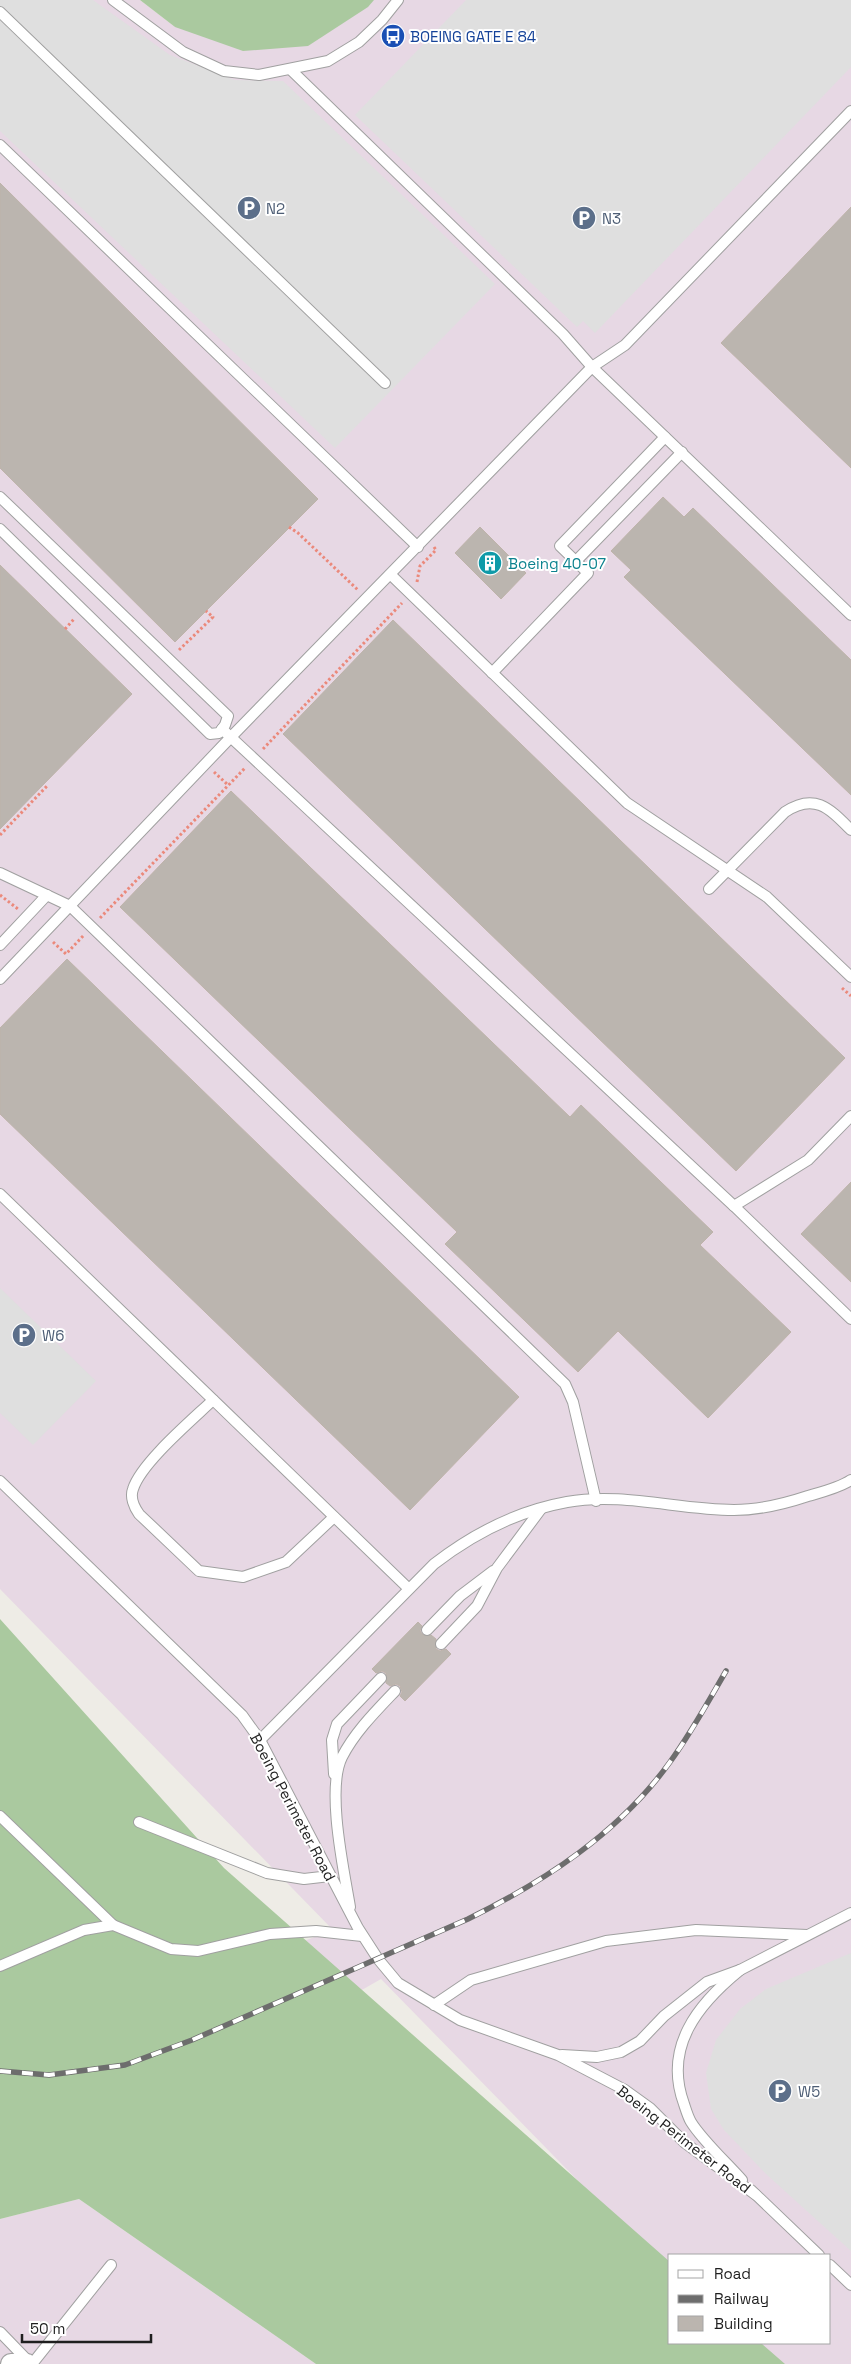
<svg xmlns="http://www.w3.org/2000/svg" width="851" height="2364" font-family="'Space Grotesk',sans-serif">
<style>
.industrial{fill:#e7d8e4}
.forest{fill:#aac99f}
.parking{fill:#dfdfdf}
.building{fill:#bbb5af;stroke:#beb3aa}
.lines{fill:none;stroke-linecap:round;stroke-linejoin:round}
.lane-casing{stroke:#a0a0a0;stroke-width:12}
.street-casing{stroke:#a0a0a0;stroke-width:22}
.path{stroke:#eb897b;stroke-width:3;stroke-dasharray:2.5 2.5;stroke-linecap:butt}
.lane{stroke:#fff;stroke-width:10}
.street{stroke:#fff;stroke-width:20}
.rail-casing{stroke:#6d6d6d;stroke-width:5.5}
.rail{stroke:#fff;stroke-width:4;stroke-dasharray:11;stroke-linecap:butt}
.labels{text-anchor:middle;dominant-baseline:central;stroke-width:4;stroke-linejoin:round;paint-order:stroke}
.transit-label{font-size:15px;fill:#164399;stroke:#fff;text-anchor:start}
.service-label{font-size:15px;fill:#4e5e75;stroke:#fff;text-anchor:start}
.culture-label{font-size:15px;fill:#0d838f;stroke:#fff;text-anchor:start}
.street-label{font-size:15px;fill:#1f1f1f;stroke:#fff}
</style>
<rect width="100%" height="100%" fill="#eeece6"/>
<!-- industrial -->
<g class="industrial">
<path d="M0 0H140L175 27 206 0H851V2364H757L736 2343H830V2255H670V2275L381 1979 236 2062 128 2008 333 1930 0 1589Z"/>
<path d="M79 2199 316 2364H0V2219Z"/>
</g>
<!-- forest -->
<g class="forest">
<path d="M140 0H374L368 7 308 46 243 51 175 27Z"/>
<path d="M0 1619 224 1868 670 2262V2343H761L785 2364H316L79 2199 0 2219Z"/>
</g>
<!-- parking -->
<g class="parking">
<path d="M0 0H93L170 55 235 80 283 81 495 284 335 448 0 131Z"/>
<path d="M466 0H851V67L595 333 583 321 577 327 355 115Z"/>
<path d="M0 1288 96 1381 33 1445 0 1413Z"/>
<path d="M851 1953V2251L766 2174 724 2130 711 2109 706 2073 716 2040 740 2009 766 1989Z"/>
</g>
<!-- building -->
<g class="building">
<path d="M0 183 318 499 175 642 0 468Z"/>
<path d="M851 207V468L721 343Z"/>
<path d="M663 497 684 517 693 508 851 660V795L624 577 631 570 611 551Z"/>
<path d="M480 527 526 573 501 599 455 553Z"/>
<path d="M0 565 132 694 0 829Z"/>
<path d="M393 620 845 1058 736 1171 283 734Z"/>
<path d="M231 791 570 1117 581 1105 713 1232 700 1245 791 1332 708 1418 618 1331 578 1372 445 1244 457 1232 120 907Z"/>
<path d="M67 959 519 1397 410 1510 0 1114V1028Z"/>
<path d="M851 1182V1282L801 1234Z"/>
<path d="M418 1622 422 1626 420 1631 423 1635H431L436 1639V1649L440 1651 446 1649 451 1654 405 1701 400 1696 402 1692 400 1686 396 1684 390 1686 386 1683V1673L382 1671 376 1673 372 1669Z"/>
</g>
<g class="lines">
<!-- lane casing -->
<g class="lane-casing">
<g id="lane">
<path d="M113 0 183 52 224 71 259 75 328 61 359 42 382 20 398 0"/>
<path d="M0 12 385 383"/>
<path d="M290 69 563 334 592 367 851 615"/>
<path d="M0 145 418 547"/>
<path d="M0 497 228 716 225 725 219 733 210 734 0 529"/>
<path d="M576 561 682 452"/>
<path d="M391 575 627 803 767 897 851 977"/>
<path d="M492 673 588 573 560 546 665 437"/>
<path d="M222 729 734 1206"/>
<path d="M0 873 70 906 565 1384 573 1402 596 1501"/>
<path d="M709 889 785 812C815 792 830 809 851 830"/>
<path d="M0 945 47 895"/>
<path d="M0 979 231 737 592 367 625 345 851 111"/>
<path d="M851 1116 808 1160 734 1206 851 1319"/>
<path d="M0 1194 408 1588"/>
<path d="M213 1400C192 1420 141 1463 133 1489 130 1497 134 1507 139 1514L199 1571 243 1577 286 1562 334 1517"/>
<path d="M0 1481 242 1715 260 1740 358 1928 378 1959 398 1983 460 2020 558 2055 625 2090 650 2108 685 2143 756 2195"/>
<path d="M427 1630 460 1596 493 1571"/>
<path d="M441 1644 477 1606 497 1568 541 1509"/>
<path d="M260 1740 434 1564C474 1533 517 1511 567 1502 622 1492 679 1510 734 1510 760 1510 784 1504 808 1496 822 1492 839 1488 851 1480"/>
<path d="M334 1774 332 1740 337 1724 381 1678"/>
<path d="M0 1816 113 1925"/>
<path d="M139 1822 267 1873 304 1879 330 1876"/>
<path d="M350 1907C344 1871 326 1789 342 1757 355 1732 375 1712 395 1691"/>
<path d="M0 1966 84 1930 113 1925 171 1949 198 1951 270 1934 316 1931 362 1936"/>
<path d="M740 1970C698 2004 663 2047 684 2104 686 2110 688 2117 691 2122 702 2140 727 2163 742 2180"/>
<path d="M434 2005 471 1980 606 1941 696 1930 807 1935"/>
<path d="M562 2055 597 2057 621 2052 640 2041 664 2016 707 1982 740 1970 851 1913"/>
<path d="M751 2190 819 2255"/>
<path d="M830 2265 851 2285"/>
<path d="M0 2332 30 2363"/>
<path d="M32 2364 111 2265"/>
</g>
</g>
<!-- street casing -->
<g class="street-casing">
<path id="street" d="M11 2364H27"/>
</g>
<!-- path -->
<g class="path">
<path d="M289 527 298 533 358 590"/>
<path d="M417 582 420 566 436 550 434 547"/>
<path d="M65 629 75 618"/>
<path d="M179 650 213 617 206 611"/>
<path d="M263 749 402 603"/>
<path d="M214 772 228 785"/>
<path d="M0 835 48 785"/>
<path d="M0 895 18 909"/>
<path d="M100 918 245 768"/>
<path d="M53 942 66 954 84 935"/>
<path d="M842 988 851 996"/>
</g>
<!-- lane -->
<use href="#lane" class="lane"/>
<!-- street -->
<use href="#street" class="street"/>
<!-- rail casing -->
<g class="rail-casing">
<path id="rail" d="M0 2071 49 2075 125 2065 192 2040 468 1919C545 1881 619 1833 670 1762 691 1733 708 1702 726 1671"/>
</g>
<!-- rail -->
<use href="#rail" class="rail"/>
</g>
<!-- icons -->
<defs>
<g id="bus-disc" transform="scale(1.25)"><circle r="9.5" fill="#1a4fb4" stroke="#fff"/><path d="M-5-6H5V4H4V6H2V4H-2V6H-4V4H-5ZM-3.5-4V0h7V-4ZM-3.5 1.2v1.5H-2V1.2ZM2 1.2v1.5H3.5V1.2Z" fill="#fff"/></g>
<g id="parking-disc" transform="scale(1.25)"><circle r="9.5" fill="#5c6f8a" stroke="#fff"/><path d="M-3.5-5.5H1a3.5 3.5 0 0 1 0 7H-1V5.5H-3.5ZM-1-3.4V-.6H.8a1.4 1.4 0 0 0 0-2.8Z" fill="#fff"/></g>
<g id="building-disc" transform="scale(1.25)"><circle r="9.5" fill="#0f9aa8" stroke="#fff"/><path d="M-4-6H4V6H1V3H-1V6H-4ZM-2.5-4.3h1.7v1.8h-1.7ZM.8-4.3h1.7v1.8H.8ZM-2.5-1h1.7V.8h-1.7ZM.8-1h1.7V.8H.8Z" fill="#fff"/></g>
</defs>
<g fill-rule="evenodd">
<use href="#bus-disc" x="393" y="36"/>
<use href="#parking-disc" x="249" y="208"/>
<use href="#parking-disc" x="584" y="218"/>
<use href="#building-disc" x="490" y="563"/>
<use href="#parking-disc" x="24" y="1335"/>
<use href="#parking-disc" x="780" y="2091"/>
</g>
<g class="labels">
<!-- transit labels -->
<g class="transit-label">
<text x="410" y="36">BOEING GATE E 84</text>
</g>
<!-- service labels -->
<g class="service-label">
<text x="266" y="208">N2</text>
<text x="602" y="218">N3</text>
<text x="42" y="1335">W6</text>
<text x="798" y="2091">W5</text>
</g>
<!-- culture labels -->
<g class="culture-label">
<text x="508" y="563">Boeing 40-07</text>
</g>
<!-- street labels -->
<g class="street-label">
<text transform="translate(293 1807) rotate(62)">Boeing Perimeter Road</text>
<text transform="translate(684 2139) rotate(38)">Boeing Perimeter Road</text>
</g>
</g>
<!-- legend -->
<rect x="668" y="2254" width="162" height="90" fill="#ffffff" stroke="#a5a5a5"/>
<rect x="678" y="2270" width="25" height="8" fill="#ffffff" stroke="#a5a5a5"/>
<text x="714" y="2279" font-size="15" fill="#1f1f1f">Road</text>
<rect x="678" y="2295" width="25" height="8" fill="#6d6d6d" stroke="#a5a5a5"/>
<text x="714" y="2304" font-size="15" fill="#1f1f1f">Railway</text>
<rect x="678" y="2316" width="25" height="15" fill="#bbb5af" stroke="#a5a5a5"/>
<text x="714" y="2329" font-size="15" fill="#1f1f1f">Building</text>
<!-- scale -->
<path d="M22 2334v8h129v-8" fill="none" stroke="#1f1f1f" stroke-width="2.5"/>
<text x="30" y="2334" font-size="15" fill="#1f1f1f" stroke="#ffffff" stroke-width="4" paint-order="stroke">50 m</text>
</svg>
